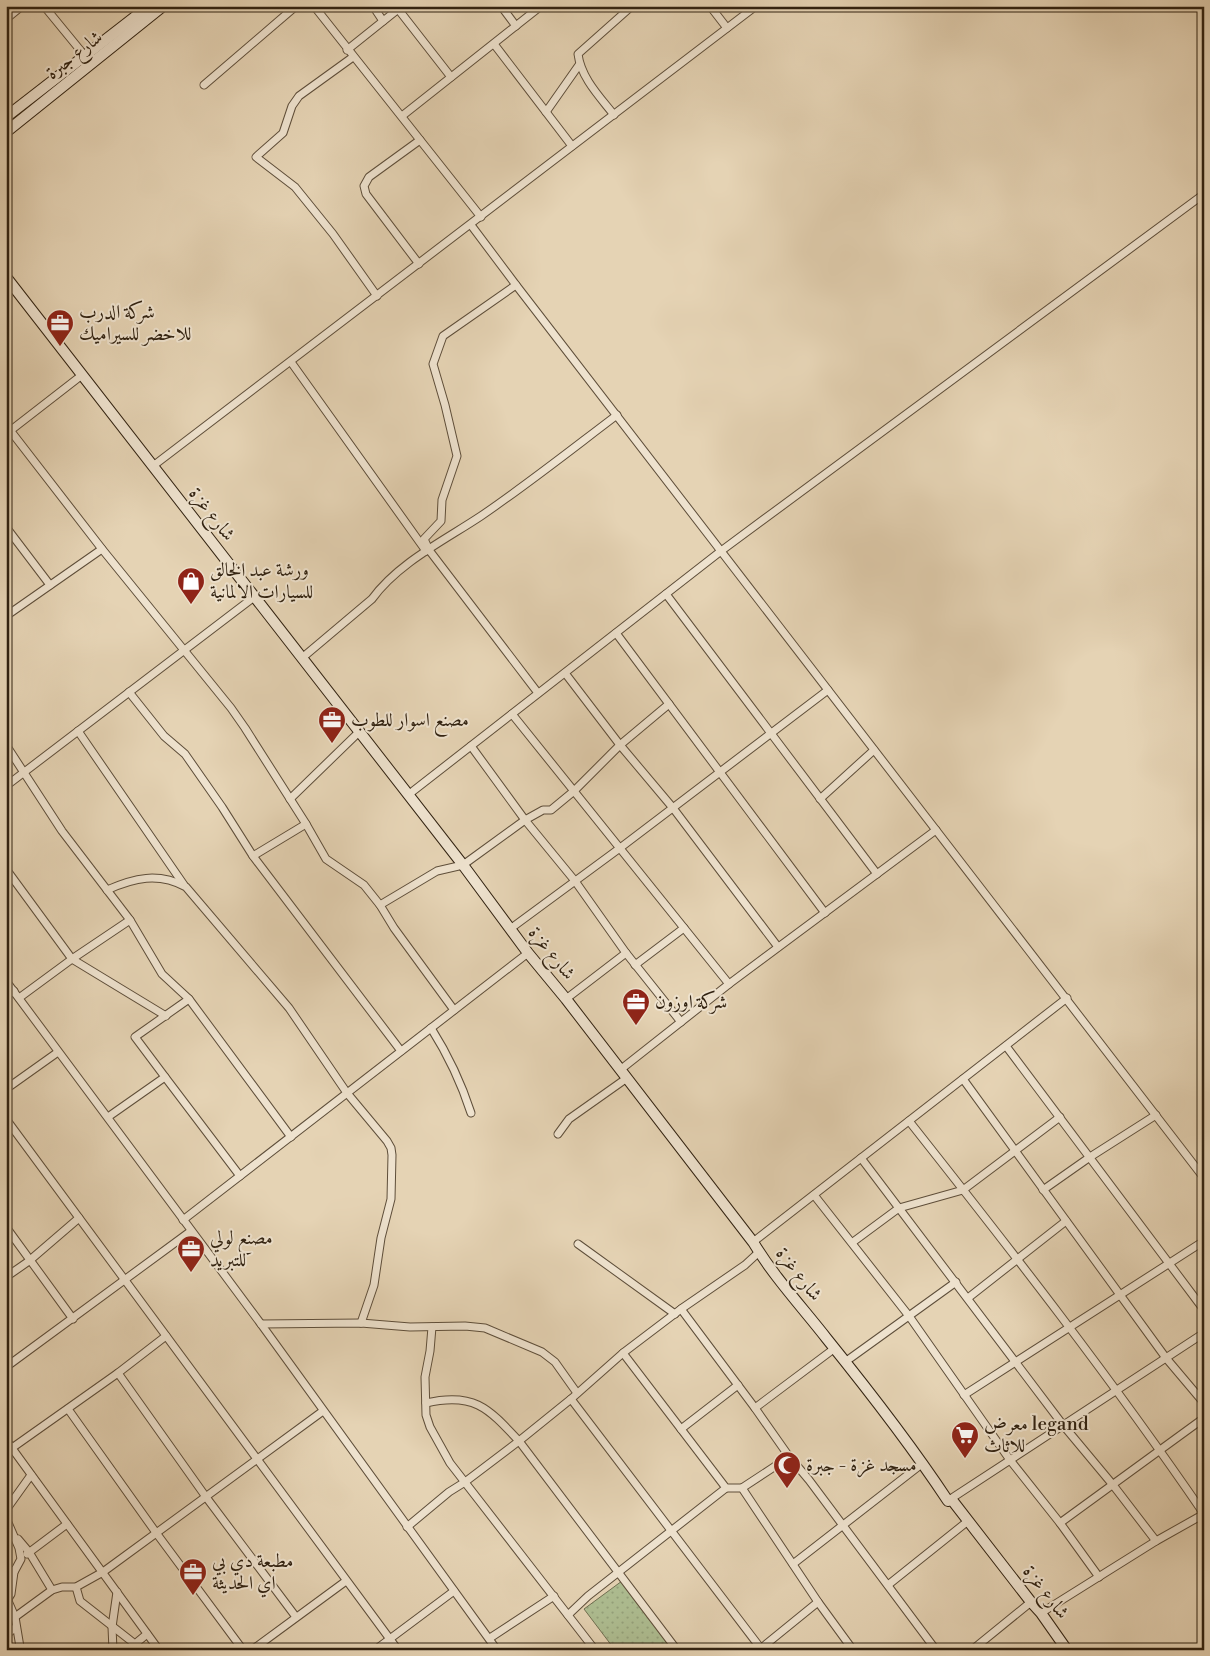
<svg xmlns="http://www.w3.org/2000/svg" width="1210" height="1656" font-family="'Libre Bodoni',Amiri,serif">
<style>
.garden{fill:url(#garden-dots);stroke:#707052}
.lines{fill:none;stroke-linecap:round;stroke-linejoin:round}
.street-casing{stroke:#5e4e3a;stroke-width:9}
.secondary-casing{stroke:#312211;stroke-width:12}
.street{stroke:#eee2ce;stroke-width:7}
.secondary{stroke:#eee2ce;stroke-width:10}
.labels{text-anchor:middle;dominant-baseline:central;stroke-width:4;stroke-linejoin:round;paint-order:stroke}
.street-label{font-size:19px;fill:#312211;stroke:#eee2ce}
.poi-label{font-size:19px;fill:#312211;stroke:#eee2ce;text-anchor:start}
</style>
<defs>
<pattern id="garden-dots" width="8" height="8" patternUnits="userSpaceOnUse" patternTransform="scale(1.25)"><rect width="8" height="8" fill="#aebe92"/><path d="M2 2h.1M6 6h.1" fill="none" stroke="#96a37d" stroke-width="1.8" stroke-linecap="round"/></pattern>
</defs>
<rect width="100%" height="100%" fill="#e5d3b4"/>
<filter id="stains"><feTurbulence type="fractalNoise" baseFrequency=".004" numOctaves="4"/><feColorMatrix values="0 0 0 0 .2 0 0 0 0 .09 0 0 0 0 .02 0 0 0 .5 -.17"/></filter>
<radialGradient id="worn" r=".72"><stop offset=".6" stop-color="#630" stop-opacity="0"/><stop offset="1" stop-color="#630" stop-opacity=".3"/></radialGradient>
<!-- garden -->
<path class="garden" d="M622 1581 673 1650H615L584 1609Z"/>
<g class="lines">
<!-- street casing -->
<g class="street-casing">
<g id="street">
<path d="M44 6 85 56"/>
<path d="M314 6 481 217"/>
<path d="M373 6 383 21"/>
<path d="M501 6 516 26"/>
<path d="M710 6 727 28"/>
<path d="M398 9 451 77"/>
<path d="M6 19 22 6"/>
<path d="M494 44 572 146"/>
<path d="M347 50 402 6"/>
<path d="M353 57 299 96 292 106 283 133 256 157 295 187 333 234 377 296"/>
<path d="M204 85 296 6"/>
<path d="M546 112 579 65"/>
<path d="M614 115C600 97 581 78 578 54L632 6"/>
<path d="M402 116 541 6"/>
<path d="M471 225 516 285 1204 1178"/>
<path d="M419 264 366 194 364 186 369 177 420 140"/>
<path d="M516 285 443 336 433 364 445 405 457 456 442 500 441 521 424 539 429 550 538 693"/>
<path d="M291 362 426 551"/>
<path d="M6 425 102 549 231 708 245 728 306 824 326 859 364 885 380 905 394 928 454 1010"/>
<path d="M6 434 82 375"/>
<path d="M153 466 756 6"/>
<path d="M6 527 50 585"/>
<path d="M666 594 877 874"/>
<path d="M6 616 102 549"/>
<path d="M616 633 825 913"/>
<path d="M302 658 372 599C398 563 445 540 481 516 528 484 572 449 617 415"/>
<path d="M565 673 620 745 673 808 778 947"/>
<path d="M129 692 164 736 185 754 222 807 253 856 401 1051"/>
<path d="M512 714 729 984"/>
<path d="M78 731 184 885"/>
<path d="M6 745 62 831 130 920 72 959 19 998"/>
<path d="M471 746 525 820 575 881 626 953 681 1022"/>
<path d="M6 786 254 597"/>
<path d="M408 795 721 551 1204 194"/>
<path d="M290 799 359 732"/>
<path d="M820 799 874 750"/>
<path d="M253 856 306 824"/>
<path d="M6 869 72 959 166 1016"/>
<path d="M107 890C134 878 158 872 186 887L289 1008 347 1093 387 1141 391 1148 392 1155 391 1199 381 1238 374 1285 361 1323"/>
<path d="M380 905 437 871 463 865 525 820 543 810H551L574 791 620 745 669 704"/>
<path d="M130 920 162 974 189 999"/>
<path d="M510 929 620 848 828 690"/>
<path d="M635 965 684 928"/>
<path d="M6 981 261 1324 497 1650"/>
<path d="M6 996 14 991"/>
<path d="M566 999 626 953"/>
<path d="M431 1028C448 1055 461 1082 471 1113"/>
<path d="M1006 1046 1204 1310"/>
<path d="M620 1070 729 984 936 830"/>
<path d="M165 1077 240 1176"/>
<path d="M963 1079 1166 1358 1204 1403"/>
<path d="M6 1089 58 1052"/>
<path d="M108 1117 165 1077 135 1037 189 999 291 1137"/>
<path d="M6 1119 398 1650"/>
<path d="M909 1121C1011 1250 1111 1378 1204 1514"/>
<path d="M558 1134 569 1119 627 1078"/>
<path d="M861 1158 1063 1425 1113 1485 1156 1541"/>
<path d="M1043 1190 1090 1157 1156 1115"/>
<path d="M814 1195 909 1316 1010 1460 1060 1523 1099 1577"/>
<path d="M183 1220 528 953"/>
<path d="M6 1227 73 1319"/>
<path d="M753 1242 1067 998"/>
<path d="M853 1242 899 1208 963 1190 1060 1117"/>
<path d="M578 1244 675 1314"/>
<path d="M6 1277 29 1261 79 1218"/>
<path d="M968 1298 1066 1221"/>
<path d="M681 1309 755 1408 788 1455 809 1480 936 1650"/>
<path d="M261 1324 361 1323 410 1327 465 1326 485 1328 542 1352 555 1362 577 1393"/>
<path d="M432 1327 430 1351 425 1377 426 1415 430 1427 450 1463 595 1650"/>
<path d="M623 1353 726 1488H742L818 1602 853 1650"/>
<path d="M845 1362 956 1282"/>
<path d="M6 1367 191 1231"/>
<path d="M118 1373 206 1497 296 1617"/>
<path d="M964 1395 1204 1241"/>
<path d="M571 1399 762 1650"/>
<path d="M426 1403C474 1392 488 1408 519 1441L677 1650"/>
<path d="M755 1408 835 1348"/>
<path d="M68 1409 157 1534 243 1650"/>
<path d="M681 1429 738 1385"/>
<path d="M6 1440 159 1650"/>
<path d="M12 1448 118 1373 166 1336"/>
<path d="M742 1488 777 1465 788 1455"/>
<path d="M949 1500 1204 1333"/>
<path d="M6 1510 31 1475"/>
<path d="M6 1518 19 1548 21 1559 14 1572 11 1594 6 1602"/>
<path d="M1060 1523 1204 1418"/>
<path d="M407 1527 449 1492 465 1482 519 1441 571 1399 623 1353 681 1309 745 1265 759 1252"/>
<path d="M18 1539 29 1552 52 1590"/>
<path d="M27 1554 67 1524"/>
<path d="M793 1564 923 1463"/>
<path d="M6 1568 14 1572"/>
<path d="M888 1585 968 1521"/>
<path d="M76 1587 80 1601 135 1644 147 1634"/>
<path d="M8 1601 15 1617 20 1647 22 1650"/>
<path d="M1041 1613 1156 1541 1204 1514"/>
<path d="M568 1615 588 1596 726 1488"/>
<path d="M15 1617 52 1590 62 1587H76L103 1572 323 1411"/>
<path d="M6 1635 16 1627"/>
<path d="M490 1638 554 1596"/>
<path d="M113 1650 112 1627 117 1592"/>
<path d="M252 1650 346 1581"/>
<path d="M375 1650 454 1591"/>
<path d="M759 1650 818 1602"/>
<path d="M972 1650 1031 1602"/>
</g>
</g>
<!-- secondary casing -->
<g class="secondary-casing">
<g id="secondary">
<path d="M6 117 149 6"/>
<path d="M6 132 163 6"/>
<path d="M6 277 463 865 528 953 566 999 753 1242C774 1277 802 1307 827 1339 869 1391 911 1445 948 1501L952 1500 1031 1602 1041 1613 1067 1650"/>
</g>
</g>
<!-- street -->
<use href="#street" class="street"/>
<!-- secondary -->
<use href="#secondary" class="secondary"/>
</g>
<!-- icons -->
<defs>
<g id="office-pin" transform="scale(1.4375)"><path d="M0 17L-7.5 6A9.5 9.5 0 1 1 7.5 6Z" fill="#8f2418" stroke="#eee2ce"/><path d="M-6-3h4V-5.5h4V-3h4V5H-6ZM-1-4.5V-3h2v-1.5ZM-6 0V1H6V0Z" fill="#fff"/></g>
<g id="shop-pin" transform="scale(1.4375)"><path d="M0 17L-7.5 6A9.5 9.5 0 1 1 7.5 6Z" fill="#8f2418" stroke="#eee2ce"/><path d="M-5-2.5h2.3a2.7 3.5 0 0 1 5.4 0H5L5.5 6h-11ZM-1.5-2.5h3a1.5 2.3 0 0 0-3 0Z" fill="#fff"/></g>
<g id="supermarket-pin" transform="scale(1.4375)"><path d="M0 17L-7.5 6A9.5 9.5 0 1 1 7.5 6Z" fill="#8f2418" stroke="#eee2ce"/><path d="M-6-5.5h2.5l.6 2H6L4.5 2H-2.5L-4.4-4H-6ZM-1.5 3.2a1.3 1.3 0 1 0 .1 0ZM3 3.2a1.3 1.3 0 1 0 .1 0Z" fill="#fff"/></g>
<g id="mosque-pin" transform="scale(1.4375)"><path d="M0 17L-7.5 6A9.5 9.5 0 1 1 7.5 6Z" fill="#8f2418" stroke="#eee2ce"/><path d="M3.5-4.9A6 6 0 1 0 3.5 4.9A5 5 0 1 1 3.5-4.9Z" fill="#fff"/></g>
</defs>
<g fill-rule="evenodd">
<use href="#office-pin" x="60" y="323"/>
<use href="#shop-pin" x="191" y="581"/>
<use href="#office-pin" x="332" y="720"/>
<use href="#office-pin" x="636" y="1002"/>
<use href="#office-pin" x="191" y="1249"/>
<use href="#supermarket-pin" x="965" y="1435"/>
<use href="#mosque-pin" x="787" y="1465"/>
<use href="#office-pin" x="193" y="1572"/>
</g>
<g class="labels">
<!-- street labels -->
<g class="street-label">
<text transform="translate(74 55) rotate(-38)">شارع جبرة</text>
<text transform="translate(212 514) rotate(52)">شارع غزة</text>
<text transform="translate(552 953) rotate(51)">شارع غزة</text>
<text transform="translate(799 1274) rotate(52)">شارع غزة</text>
<text transform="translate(1046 1592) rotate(52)">شارع غزة</text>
</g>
<!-- poi labels -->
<g class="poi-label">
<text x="79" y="312">شركة الدرب<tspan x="79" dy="22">للاخضر للسيراميك</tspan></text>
<text x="210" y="570">ورشة عبد الخالق<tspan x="210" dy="22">للسيارات الالمانية</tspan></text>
<text x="351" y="720">مصنع اسوار للطوب</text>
<text x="655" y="1002">شركة اوزون</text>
<text x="210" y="1238">مصنع لولي<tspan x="210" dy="22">للتبريد</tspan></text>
<text x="984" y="1424">معرض legand<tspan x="984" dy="22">للاثاث</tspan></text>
<text x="806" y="1465">مسجد غزة - جبرة</text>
<text x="212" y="1561">مطبعة دي بي<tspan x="212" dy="22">اي الحديثة</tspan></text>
</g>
</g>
<!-- margin -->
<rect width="1210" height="1656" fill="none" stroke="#e5d3b4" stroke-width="25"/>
<rect x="8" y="8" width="1195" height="1641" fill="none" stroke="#312211" stroke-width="2.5"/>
<rect x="12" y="12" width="1185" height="1631" fill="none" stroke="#312211"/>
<rect width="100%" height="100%" filter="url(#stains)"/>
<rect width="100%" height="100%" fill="url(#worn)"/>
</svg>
